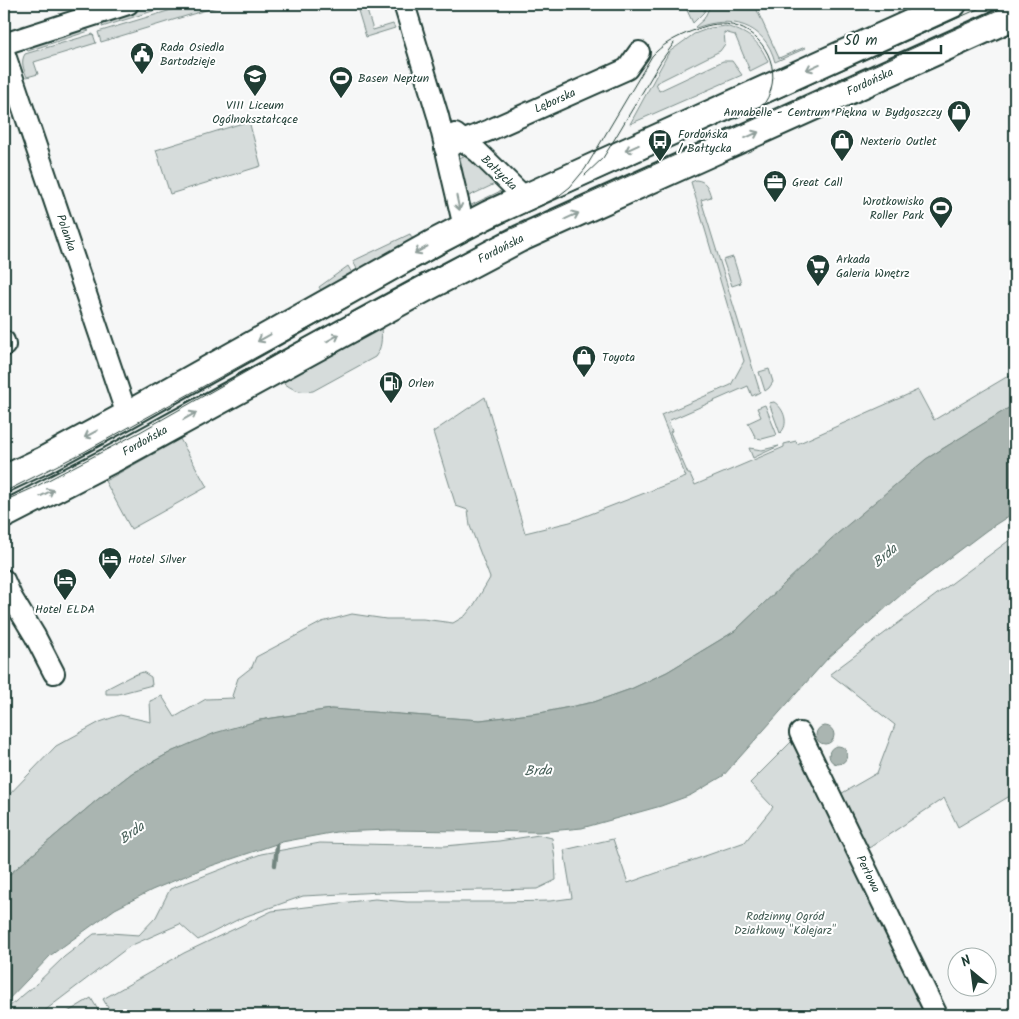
<svg xmlns="http://www.w3.org/2000/svg" width="1019" height="1019" font-family="Kalam,sans-serif">
<style>
.green{fill:#d6dcdb;stroke:#7a8c88}
.water{fill:#aab5b1;stroke:#72857f}
.lines{fill:none;stroke-linecap:round;stroke-linejoin:round}
.stream{stroke:#72857f;stroke-width:4.5}
.minor-casing{stroke:#1f3d34;stroke-width:24}
.major-casing{stroke:#1f3d34;stroke-width:30}
.minor{stroke:#fff;stroke-width:20}
.major{stroke:#fff;stroke-width:26}
.tram{stroke:#1f3d34;stroke-width:1}
.oneway{stroke:#8f9e9a}
.labels{text-anchor:middle;dominant-baseline:central;stroke-width:4;stroke-linejoin:round;paint-order:stroke}
.poi-label{font-size:12px;fill:#1f3d34;stroke:#fff;text-anchor:start}
.street-label{font-size:12px;fill:#1f3d34;stroke:#fff}
.park-label{font-size:12px;fill:#445d55;stroke:#fff}
.water-label{font-size:14px;font-style:italic;fill:#49615a;stroke:#fff}
</style>
<rect width="100%" height="100%" fill="#f6f7f7"/>
<filter id="ink" filterUnits="userSpaceOnUse"><feTurbulence type="fractalNoise" baseFrequency=".02" numOctaves="2"/><feDisplacementMap in="SourceGraphic" scale="10" xChannelSelector="R" yChannelSelector="G"/><feConvolveMatrix kernelMatrix="1 2 1 2 8 2 1 2 1" color-interpolation-filters="sRGB"/></filter>
<g filter="url(#ink)">
<!-- green -->
<g class="green">
<path d="M155 4H175L102 27 104 21 110 17Z"/>
<path d="M191 4H219V6L101 42 98 32Z"/>
<path d="M356 4H365L373 30 393 24 395 28 366 37Z"/>
<path d="M684 4H707L704 12 693 23Z"/>
<path d="M711 4H758L759 7 756 8 779 58 805 47 806 48 775 62C765 23 729 15 696 28L695 27 704 19Z"/>
<path d="M725 26C747 32 759 40 768 62L750 71 735 35 724 32 725 44 720 51 656 83 659 91 723 61H732L742 75 630 124 669 52 694 34 710 28Z"/>
<path d="M83 28 89 31 28 51 22 46Z"/>
<path d="M93 34 96 43 34 62 38 74 27 77C24 70 20 62 25 54Z"/>
<path d="M249 121 261 166 170 194 156 150Z"/>
<path d="M466 155 499 182 465 198 457 159Z"/>
<path d="M696 180C706 181 708 187 711 197L701 200 760 392 752 396 748 386 668 421 672 431 670 432 688 474H690L695 485 784 447V444L796 441 797 444 918 390 934 420 1015 372V404L928 458 831 540 735 631 667 672 631 689 594 702 540 713 480 720 331 709 260 720 173 751 132 773 97 800 4 879V800L56 746 100 722 120 715 151 722 150 701 162 696 175 717 206 699 234 698 232 696 238 678 252 667 256 657 322 622 352 614 386 619H423L453 623 465 616 474 605 490 578 470 526 468 510 456 506 433 432 485 397 525 533 570 522 686 477 661 415 731 385 744 361 691 182Z"/>
<path d="M507 188 508 190 469 215 467 207Z"/>
<path d="M410 234 414 241 358 271 353 261Z"/>
<path d="M733 257 741 283 732 286 723 260Z"/>
<path d="M348 266 353 275 322 292 319 287Z"/>
<path d="M381 327C382 339 382 348 375 357L313 391C299 393 293 390 281 381Z"/>
<path d="M769 369 773 382 769 388 765 391 759 372Z"/>
<path d="M774 402C784 408 790 425 780 433L769 403Z"/>
<path d="M765 405 777 435 762 439 756 438 748 423 761 417 757 408Z"/>
<path d="M180 439 207 487 131 529 105 481Z"/>
<path d="M779 446 753 458 749 448 762 450Z"/>
<path d="M1015 536V793L958 827 944 798 866 850 837 796 877 773 895 725 830 674Z"/>
<path d="M143 672 151 677 152 685 118 694H106V689L131 676Z"/>
<path d="M791 742 811 765 931 1015H112L103 999 184 953 272 911 375 899 407 902H501L550 901 572 898 564 850 613 839 628 883 745 842 773 807 750 783Z"/>
<path d="M539 835 552 838 555 859 556 880 537 889 381 892 303 896 241 918 198 940 180 924 130 946 39 1015H4V1011L34 986 64 957 94 934 110 933 139 935 156 917 170 889 261 854 320 843 445 846 499 841Z"/>
<path d="M91 998 101 1015H63Z"/>
</g>
<!-- water -->
<g class="water">
<path d="M1015 404V512L987 530 902 594 828 658 723 776 691 795 661 806 582 828 539 832 389 830 336 832 282 842 202 869 152 890 115 909 51 955 4 1004V879L97 800 132 773 173 751 215 733 260 720 331 709 480 720 540 713 594 702 631 689 667 672 735 631 831 539 926 459Z"/>
<circle cx="825" cy="735" r="9"/>
<circle cx="838" cy="755" r="9"/>
</g>
<g class="lines">
<!-- stream -->
<path class="stream" d="M275 865 277 846"/>
<!-- minor casing -->
<g class="minor-casing">
<g id="minor">
<path d="M404 4 438 116 464 227"/>
<path d="M4 44 128 4"/>
<path d="M4 52 127 415"/>
<path d="M455 134 478 152 524 197"/>
<path d="M445 148 490 130 627 69 639 52"/>
<path d="M4 341 5 345 4 346"/>
<path d="M4 580 12 598 35 636 54 673"/>
<path d="M800 733 937 1015"/>
</g>
</g>
<!-- major casing -->
<g class="major-casing">
<g id="major">
<path d="M4 479 44 460 127 415 437 241 489 214 953 4"/>
<path d="M4 515 111 460 422 290 519 239 1015 16"/>
</g>
</g>
<!-- minor -->
<use href="#minor" class="minor"/>
<!-- major -->
<use href="#major" class="major"/>
<!-- tram -->
<g class="tram">
<path d="M585 175 603 158 611 145 661 61 674 43"/>
<path d="M565 195 989 4"/>
<path d="M4 492 84 452 471 239 556 198 570 187 585 169 652 56C662 45 673 39 687 33 698 29 708 24 720 24 754 23 780 57 771 89 768 101 760 109 752 117"/>
<path d="M4 501 33 488 140 432 309 336 491 238 1011 4"/>
</g>
</g>
<!-- one-way arrows -->
<defs><path id="oneway-shaft" d="M-6 0H5M1.5-3L5.5 0L1.5 3" fill="none" stroke-width="1.6" stroke-linecap="round" stroke-linejoin="round" transform="scale(1.25)"/></defs>
<g class="oneway">
<use href="#oneway-shaft" transform="translate(813 67) rotate(156)"/>
<use href="#oneway-shaft" transform="translate(752 135) rotate(-24)"/>
<use href="#oneway-shaft" transform="translate(632 148) rotate(156)"/>
<use href="#oneway-shaft" transform="translate(458 203) rotate(78)"/>
<use href="#oneway-shaft" transform="translate(572 216) rotate(-24)"/>
<use href="#oneway-shaft" transform="translate(421 250) rotate(151)"/>
<use href="#oneway-shaft" transform="translate(264 338) rotate(151)"/>
<use href="#oneway-shaft" transform="translate(333 338) rotate(-29)"/>
<use href="#oneway-shaft" transform="translate(190 416) rotate(-29)"/>
<use href="#oneway-shaft" transform="translate(91 434) rotate(152)"/>
<use href="#oneway-shaft" transform="translate(47 493) rotate(-27)"/>
</g>
</g>
<!-- icons -->
<defs>
<g id="civic-pin" transform="scale(1.25)"><path d="M0 17L-7.5 6A9.5 9.5 0 1 1 7.5 6Z" fill="#1f3d34" stroke="#fff"/><path d="M-.6-6.5H3V-4.5H.6V-3L4-1V1h2V6H-6V1h2V-1L-.6-3ZM-1.2 2.5V6h2.4V2.5Z" fill="#fff"/></g>
<g id="school-pin" transform="scale(1.25)"><path d="M0 17L-7.5 6A9.5 9.5 0 1 1 7.5 6Z" fill="#1f3d34" stroke="#fff"/><path d="M0-5L7-2L0 1L-7-2ZM-4 1L0 2.5L4 1V4Q0 6-4 4Z" fill="#fff"/></g>
<g id="stadium-pin" transform="scale(1.25)"><path d="M0 17L-7.5 6A9.5 9.5 0 1 1 7.5 6Z" fill="#1f3d34" stroke="#fff"/><path d="M0-5a6.5 5 0 1 0 0 10a6.5 5 0 1 0 0-10ZM-3.5-1.8h7v3.6h-7Z" fill="#fff"/></g>
<g id="shop-pin" transform="scale(1.25)"><path d="M0 17L-7.5 6A9.5 9.5 0 1 1 7.5 6Z" fill="#1f3d34" stroke="#fff"/><path d="M-5-2.5h2.3a2.7 3.5 0 0 1 5.4 0H5L5.5 6h-11ZM-1.5-2.5h3a1.5 2.3 0 0 0-3 0Z" fill="#fff"/></g>
<g id="bus-pin" transform="scale(1.25)"><path d="M0 17L-7.5 6A9.5 9.5 0 1 1 7.5 6Z" fill="#1f3d34" stroke="#fff"/><path d="M-5-6H5V4H4V6H2V4H-2V6H-4V4H-5ZM-3.5-4V0h7V-4ZM-3.5 1.2v1.5H-2V1.2ZM2 1.2v1.5H3.5V1.2Z" fill="#fff"/></g>
<g id="office-pin" transform="scale(1.25)"><path d="M0 17L-7.5 6A9.5 9.5 0 1 1 7.5 6Z" fill="#1f3d34" stroke="#fff"/><path d="M-6-3h4V-5.5h4V-3h4V5H-6ZM-1-4.5V-3h2v-1.5ZM-6 0V1H6V0Z" fill="#fff"/></g>
<g id="supermarket-pin" transform="scale(1.25)"><path d="M0 17L-7.5 6A9.5 9.5 0 1 1 7.5 6Z" fill="#1f3d34" stroke="#fff"/><path d="M-6-5.5h2.5l.6 2H6L4.5 2H-2.5L-4.4-4H-6ZM-1.5 3.2a1.3 1.3 0 1 0 .1 0ZM3 3.2a1.3 1.3 0 1 0 .1 0Z" fill="#fff"/></g>
<g id="fuel-pin" transform="scale(1.25)"><path d="M0 17L-7.5 6A9.5 9.5 0 1 1 7.5 6Z" fill="#1f3d34" stroke="#fff"/><path d="M-5.5-6h7V0h2V4h1.3V-2.5L3-4.5l.8-.8L6-3V5H2.5V1h-1V6h-7ZM-4.2-4.7v3.2H.2V-4.7Z" fill="#fff"/></g>
<g id="hotel-pin" transform="scale(1.25)"><path d="M0 17L-7.5 6A9.5 9.5 0 1 1 7.5 6Z" fill="#1f3d34" stroke="#fff"/><path d="M-6-4.5h1.5V1H6V5H4.5V3h-9V5H-6ZM-4 0a1.8 1.8 0 1 1 3.6 0ZM.5 0V-2.5h3Q6-2.5 6 0Z" fill="#fff"/></g>
</defs>
<g fill-rule="evenodd">
<use href="#civic-pin" x="142" y="54"/>
<use href="#school-pin" x="255" y="76"/>
<use href="#stadium-pin" x="341" y="78"/>
<use href="#shop-pin" x="959" y="112"/>
<use href="#bus-pin" x="660" y="141"/>
<use href="#shop-pin" x="842" y="141"/>
<use href="#office-pin" x="775" y="182"/>
<use href="#stadium-pin" x="941" y="208"/>
<use href="#supermarket-pin" x="818" y="266"/>
<use href="#shop-pin" x="584" y="357"/>
<use href="#fuel-pin" x="391" y="383"/>
<use href="#hotel-pin" x="110" y="559"/>
<use href="#hotel-pin" x="65" y="580"/>
</g>
<g class="labels">
<!-- poi labels -->
<g class="poi-label">
<text x="160" y="47">Rada Osiedla<tspan x="160" dy="14">Bartodzieje</tspan></text>
<text x="358" y="78">Basen Neptun</text>
<text x="255" y="105" text-anchor="middle">VIII Liceum<tspan x="255" dy="14">Ogólnokształcące</tspan></text>
<text x="942" y="112" text-anchor="end">Annabelle - Centrum Piękna w Bydgoszczy</text>
<text x="678" y="134">Fordońska<tspan x="678" dy="14">/ Bałtycka</tspan></text>
<text x="860" y="141">Nexterio Outlet</text>
<text x="792" y="182">Great Call</text>
<text x="924" y="201" text-anchor="end">Wrotkowisko<tspan x="924" dy="14">Roller Park</tspan></text>
<text x="836" y="259">Arkada<tspan x="836" dy="14">Galeria Wnętrz</tspan></text>
<text x="602" y="357">Toyota</text>
<text x="408" y="383">Orlen</text>
<text x="128" y="559">Hotel Silver</text>
<text x="65" y="609" text-anchor="middle">Hotel ELDA</text>
</g>
<!-- street labels -->
<g class="street-label">
<text transform="translate(870 82) rotate(-25)">Fordońska</text>
<text transform="translate(555 101) rotate(-24)">Lęborska</text>
<text transform="translate(499 173) rotate(44)">Bałtycka</text>
<text transform="translate(66 233) rotate(71)">Polanka</text>
<text transform="translate(501 249) rotate(-27)">Fordońska</text>
<text transform="translate(145 441) rotate(-29)">Fordońska</text>
<text transform="translate(868 874) rotate(64)">Perłowa</text>
</g>
<!-- park labels -->
<g class="park-label">
<text x="785" y="916">Rodzinny Ogród<tspan x="785" dy="14">Działkowy "Kolejarz"</tspan></text>
</g>
<!-- water labels -->
<g class="water-label">
<text transform="translate(885 556) rotate(-41)">Brda</text>
<text transform="translate(538 771) rotate(-2)">Brda</text>
<text transform="translate(132 833) rotate(-36)">Brda</text>
</g>
</g>
<!-- margin -->
<rect width="1019" height="1019" fill="none" stroke="#fff" stroke-width="20"/>
<rect x="10" y="10" width="999" height="999" fill="none" stroke="#1f3d34" stroke-width="2" filter="url(#ink)"/>
<!-- north arrow -->
<g transform="translate(972 972) rotate(331)"><circle r="24" fill="#ffffff" stroke="#a5b1ae"/>
<path d="M0-4L9 19L0 12L-9 19Z" fill="#1f3d34"/>
<text y="-8" font-size="14" font-weight="bold" text-anchor="middle" fill="#1f3d34">N</text>
</g>
<!-- scale -->
<path d="M836 45v8h105v-8" fill="none" stroke="#1f3d34" stroke-width="2.5"/>
<text x="844" y="45" font-size="15" fill="#1f3d34" stroke="#ffffff" stroke-width="4" paint-order="stroke">50 m</text>
</svg>
